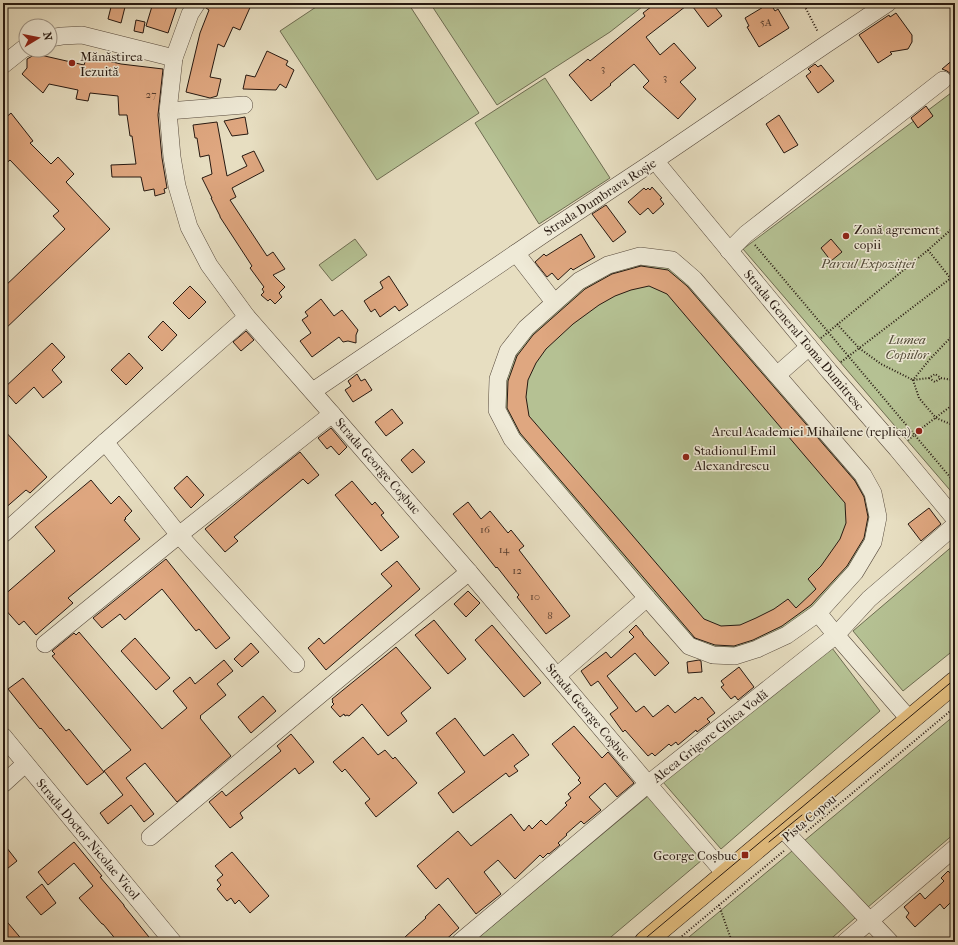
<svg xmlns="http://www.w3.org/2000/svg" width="958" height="945" font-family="'IM FELL French Canon',serif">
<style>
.green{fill:#b5c193;stroke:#6e6d52}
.building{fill:#dfa780;stroke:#271911;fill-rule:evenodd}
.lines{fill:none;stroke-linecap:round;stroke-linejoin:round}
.minor-casing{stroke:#574a3d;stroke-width:18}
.major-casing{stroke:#271911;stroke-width:22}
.path{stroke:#271911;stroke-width:2;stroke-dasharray:1 2;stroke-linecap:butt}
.minor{stroke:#efead7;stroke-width:17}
.major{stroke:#e4bf80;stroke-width:21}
.tram{stroke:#271911;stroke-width:1}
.poi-dot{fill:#8f2418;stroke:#efead7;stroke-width:1.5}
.labels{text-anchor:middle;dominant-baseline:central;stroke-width:3;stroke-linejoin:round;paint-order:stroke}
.number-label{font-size:11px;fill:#553c2d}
.poi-label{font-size:13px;fill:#271911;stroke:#efead7;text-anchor:start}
.street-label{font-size:13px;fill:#271911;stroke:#efead7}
.park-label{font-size:13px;font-style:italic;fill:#524b38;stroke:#efead7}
</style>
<rect width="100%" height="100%" fill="#e7dec1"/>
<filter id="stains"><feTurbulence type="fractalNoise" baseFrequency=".005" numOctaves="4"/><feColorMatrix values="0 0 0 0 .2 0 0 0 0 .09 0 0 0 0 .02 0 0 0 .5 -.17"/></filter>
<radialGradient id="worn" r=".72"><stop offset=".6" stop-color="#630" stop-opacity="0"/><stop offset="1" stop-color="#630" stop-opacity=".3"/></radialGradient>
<!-- green -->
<g class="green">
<path d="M322 3H408L479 113 377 180 280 31Z"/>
<path d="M430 3H647L610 32 497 105Z"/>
<path d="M545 78 610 178 539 224 475 123Z"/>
<path d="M955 90V496L743 249Z"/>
<path d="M355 239 367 255 332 281 319 265Z"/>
<path d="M648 264 669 268 689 285 855 480 866 499 869 518 866 538 853 561 816 604 785 627 759 640 736 647H716L698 641 681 628 517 434 505 413 504 393 509 369 523 343 543 321 583 288 607 275 626 268Z"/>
<path d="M955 544V649L903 691 853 631Z"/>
<path d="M832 648 880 711 721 849 663 782Z"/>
<path d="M955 715V833L827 942H683Z"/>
<path d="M648 796 702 860 605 942H473Z"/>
</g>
<!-- building -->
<g class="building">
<path d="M112 3H126L121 23 108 19Z"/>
<path d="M153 3H178L168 33 146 26Z"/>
<path d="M207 3H252L240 30 233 27 224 47 218 44 210 77 221 79 217 96 210 98 186 92 200 33 209 10 206 8Z"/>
<path d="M656 3H712L722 16 708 27 690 3 646 37 660 55 674 43 696 68 680 82 696 99 678 119 643 87 649 81 634 64 610 84 611 85 591 101 569 75 588 59 590 61 645 16 643 13Z"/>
<path d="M770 3 775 11 778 9 789 28 759 47 747 27 749 26 745 18Z"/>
<path d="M896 13 912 35V42L908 49 890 52 892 54 878 63 859 35 889 15 890 17Z"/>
<path d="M136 20 145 22 143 33 134 31Z"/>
<path d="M267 51 288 61 286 65 294 70 286 88 280 84 276 90 243 89 246 75 255 77Z"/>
<path d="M36 54 84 65 87 56 121 64 163 69 158 115 162 158 167 188 164 189 165 193 155 196 154 189 144 191 141 177H112L111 165 136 164 132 136H130L127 115H119L118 96 90 93 88 101 76 99 78 90 49 84 43 93 22 74 27 68V59Z"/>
<path d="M955 58V85L953 82V78L951 74 947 71 942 69Z"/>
<path d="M815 64 818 67 821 65 834 81 818 93 806 76 811 72 808 69Z"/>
<path d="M926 106 933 116 918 128 911 118Z"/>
<path d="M11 113 33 141 30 143 51 164 58 157 74 174 66 182 110 229 3 331V288L65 229 53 216 59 211 10 160 3 166V120Z"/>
<path d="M779 115 798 145 784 153 766 124Z"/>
<path d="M245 117 248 134 232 136 224 121Z"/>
<path d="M217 122 227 176 247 166 242 156 254 151 264 171 232 188 236 197 230 200 267 256 273 252 285 269 273 275 285 287 279 293 282 297 275 304 270 299 268 301 261 295 264 292 262 289 264 287 250 268 252 266 220 217V216L211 198H212L202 178 212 174 209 155 200 157 197 138H195L193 125Z"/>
<path d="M652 187 662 198 660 199 664 204 653 214 648 208 640 215 628 202 644 188 646 190 648 188 650 190Z"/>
<path d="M606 205 626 232 613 242 592 214Z"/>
<path d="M581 234 595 257 573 270 571 268 558 280 552 273 547 277 535 262 544 254 546 256Z"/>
<path d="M831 239 842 252 831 261 821 248Z"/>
<path d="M641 266 668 270 687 286 855 481 864 497 868 517 864 538 847 566 811 605 782 626 753 640 734 646 715 645 695 638 655 591 520 433 507 408 508 381 517 356 533 335 585 289 612 274ZM649 286 667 294 845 503 846 523 840 539 821 566 808 579 816 589 796 608 788 599 774 609 756 618 740 625 721 626 704 619 621 522 529 416 526 397 528 380 536 363 546 349 573 324 599 305 615 296 631 290Z"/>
<path d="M389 276 408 305 399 311 395 306 380 317 375 309 371 312 364 301 383 288 380 282Z"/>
<path d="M190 286 206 302 189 319 173 303Z"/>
<path d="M321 299 334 316 342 310 358 330 356 335V343L348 341 343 342 339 337 312 357 300 341 311 333 302 320 308 316 305 312Z"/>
<path d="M163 321 177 335 162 351 148 337Z"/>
<path d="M246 331 254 340 241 351 233 342Z"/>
<path d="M52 343 65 357 52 370 62 382 43 398 34 387 16 404 3 389Z"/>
<path d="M129 353 143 368 126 385 111 370Z"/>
<path d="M357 374 361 381 365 379 372 390 353 402 345 390 351 386 348 381Z"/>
<path d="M392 409 403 423 386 436 375 422Z"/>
<path d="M331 428 347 447 339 455 331 446 327 449 318 438Z"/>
<path d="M3 429 47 477 30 493 26 490 3 510Z"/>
<path d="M413 449 425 462 412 473 401 460Z"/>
<path d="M300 452 319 475 308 484 303 479 234 537 238 541 225 552 205 529 252 490Z"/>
<path d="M187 476 204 495 191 508 174 488Z"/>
<path d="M91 480 111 504 119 496 132 511 125 518 126 519 124 520 140 539 68 598 73 603 36 635 24 621 19 625 3 607V596L55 551 35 527Z"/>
<path d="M352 481 372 505 375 502 384 513 381 515 399 537 381 551 335 495Z"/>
<path d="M468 502 481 519 490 511 508 533 511 530 524 546 519 550 570 616 546 634 517 597 519 595 497 567 496 568 453 514Z"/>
<path d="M929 508 941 524 921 541 908 524Z"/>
<path d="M166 559 230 638 216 649 199 629 196 631 162 589 125 620 120 614 102 628 93 618Z"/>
<path d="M397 561 420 589 326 670 308 648 319 638 324 644 392 586 381 574Z"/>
<path d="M468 591 480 603 466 617 454 604Z"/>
<path d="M434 620 466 659 448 674 415 635Z"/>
<path d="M492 625 541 683 524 697 475 640Z"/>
<path d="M636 625 643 633V634L669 663 655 676 635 653 607 676 636 712 644 706 653 717 668 705 675 713 695 697 698 700 702 697 715 713 707 719 710 722 697 732 696 730 678 745 676 742 671 746 669 744 655 756 652 753 648 756 625 730 623 732 610 714 618 708 598 681 591 686 581 671 606 652 611 658 634 637 629 632Z"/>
<path d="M79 632 162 729 187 708 173 691 190 677 195 684 224 660 233 671 217 684 226 695 200 716 201 717 200 718 231 756 177 802 145 763 126 778 154 814 144 822 131 805 108 824 100 813 123 795 104 771 131 750 52 656 55 654 52 651 74 633 76 635Z"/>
<path d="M135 638 170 678 156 690 121 651Z"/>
<path d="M251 643 259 652 242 667 234 659Z"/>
<path d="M396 647 431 688 401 713 407 721 388 736 362 704 349 716 347 715 345 716 344 714 340 717 331 707 334 704 332 702 333 701 332 699Z"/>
<path d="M699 660 701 661 702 672 688 673 687 662Z"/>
<path d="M739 667 754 687 738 700 735 696 731 699 721 687 724 685 721 681Z"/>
<path d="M23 678 66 731 69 729 104 772 87 785 41 728 40 729 8 689Z"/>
<path d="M263 696 276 711 251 733 238 717Z"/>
<path d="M455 718 484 756 513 734 529 755 514 766 518 771 509 777 506 773 453 813 438 793 465 772 436 733Z"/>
<path d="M574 726 602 758 608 752 634 783 617 797 605 783 589 797 601 810 584 824 581 821 566 834 567 835 558 843 560 845 549 854 548 853 543 858 540 855 515 879 498 860 484 872 501 894 476 914 448 878 436 889 417 866 458 831 471 846 511 814 524 831 529 825 532 829 541 820 546 825 567 805 565 803 571 798 568 794 581 783 578 780 580 778 552 744Z"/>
<path d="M291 734 314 762 299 774 295 768 240 813 243 818 230 828 209 802 222 791 226 796 281 751 277 746Z"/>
<path d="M363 737 378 755 385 750 393 759 395 757 417 783 376 817 365 803 370 799 345 769 342 772 333 762Z"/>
<path d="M74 842 102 876 100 877 124 905V906L153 942H118L103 924H102L79 898 93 886 74 863 48 885 38 872Z"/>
<path d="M3 843 17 861 3 872Z"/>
<path d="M232 852 269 896 250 913 239 900 235 904 231 898 227 901 217 889 221 885 217 880 223 875 215 866Z"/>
<path d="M955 868V898L944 909 940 904 915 927 906 917 909 913 904 907 920 893 925 899 944 881 941 878 948 871 950 873Z"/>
<path d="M42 884 56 903 41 915 26 897Z"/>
<path d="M439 904 459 928 443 942H409L405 937 426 918 425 917Z"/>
<path d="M3 917 24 942H3Z"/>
</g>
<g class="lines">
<!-- minor casing -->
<g class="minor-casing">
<g id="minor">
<path d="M197 3 190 14 174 58 168 111 172 157 177 186 189 227 209 265 247 317 332 414 469 572 648 784 726 875"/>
<path d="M50 38 62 36 82 35 174 58"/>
<path d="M3 65 23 49 26 48"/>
<path d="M168 111 244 105"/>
<path d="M656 160 661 168 829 371 897 449 955 519"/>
<path d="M729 251 746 234 943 80"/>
<path d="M516 253 554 302"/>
<path d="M640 256 672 260 694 279 863 475 873 493 878 517 873 542 855 572 818 613 787 635 757 649 735 656 713 655 689 646 647 598 512 439 497 410 498 379 508 351 526 328 579 281 608 265Z"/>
<path d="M777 375 809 347"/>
<path d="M313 391 544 234 656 160 825 45 888 3"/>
<path d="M105 442 179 535 296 664"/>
<path d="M3 534 105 442 247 317"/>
<path d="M818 613 836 635 910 720"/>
<path d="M45 644 179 535 332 414"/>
<path d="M557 676 647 598"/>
<path d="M3 736 173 942"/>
<path d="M3 784 25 764"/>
<path d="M782 828 795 842 890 942"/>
<path d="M150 837 340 678 469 572"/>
<path d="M460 942 648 784 836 635 869 599 955 525"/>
<path d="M845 942 955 848"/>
</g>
</g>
<!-- major casing -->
<g class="major-casing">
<path id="major" d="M645 942 955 682"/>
</g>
<!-- path -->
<g class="path">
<path d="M803 3 818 32"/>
<path d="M755 245 955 483"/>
<path d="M928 250 955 284"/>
<path d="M837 324 859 348 881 364 913 380 929 378 935 374 941 378 952 380"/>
<path d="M955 333 930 359 913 380 919 398 936 418 955 426"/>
<path d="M821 338 928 250 955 226"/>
<path d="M841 362 955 275"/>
<path d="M929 378 935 382 941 378"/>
<path d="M955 378 952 380 955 383"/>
<path d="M922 428 955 403"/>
<path d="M908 440 917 433"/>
<path d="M806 832 955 707"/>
<path d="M719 905 732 942"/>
<path d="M675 942 785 850"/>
</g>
<!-- minor -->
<use href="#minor" class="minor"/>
<!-- major -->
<use href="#major" class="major"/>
<!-- tram -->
<g class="tram">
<path d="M769 842 802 815"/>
<path d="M641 942 955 679"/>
</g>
</g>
<!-- markers -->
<g class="poi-dot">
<circle cx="72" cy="63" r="4"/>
<circle cx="846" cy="236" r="4"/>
<circle cx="919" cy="431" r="4"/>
<circle cx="686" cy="457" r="4"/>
<rect x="741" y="851" width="8" height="8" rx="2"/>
</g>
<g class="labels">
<!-- number labels -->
<g class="number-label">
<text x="766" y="22">5A</text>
<text x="603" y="68">3</text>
<text x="665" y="77">3</text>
<text x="151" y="94">27</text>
<text x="485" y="529">16</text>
<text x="504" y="549">14</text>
<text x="517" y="570">12</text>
<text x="535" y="596">10</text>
<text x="550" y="615">8</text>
</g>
<!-- poi labels -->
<g class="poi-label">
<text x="80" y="56">Mănăstirea<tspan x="80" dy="15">Iezuită</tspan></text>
<text x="854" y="229">Zonă agrement<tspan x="854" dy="15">copii</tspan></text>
<text x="911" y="431" text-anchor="end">Arcul Academiei Mihailene (replica)</text>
<text x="694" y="450">Stadionul Emil<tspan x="694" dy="15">Alexandrescu</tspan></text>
<text x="737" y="855" text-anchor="end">George Coșbuc</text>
</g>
<!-- street labels -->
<g class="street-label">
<text transform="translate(600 197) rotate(-33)">Strada Dumbrava Roșie</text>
<text transform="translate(804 340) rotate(50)">Strada General Toma Dumitresc</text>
<text transform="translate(378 466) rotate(49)">Strada George Coșbuc</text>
<text transform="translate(588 712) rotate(50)">Strada George Coșbuc</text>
<text transform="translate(710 736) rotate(-38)">Aleea Grigore Ghica Vodă</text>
<text transform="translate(809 818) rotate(-40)">Pista Copou</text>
<text transform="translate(88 839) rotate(50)">Strada Doctor Nicolae Vicol</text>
</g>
<!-- park labels -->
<g class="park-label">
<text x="868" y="263">Parcul Expoziției</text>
<text x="907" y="339">Lumea<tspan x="907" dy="15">Copiilor</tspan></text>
</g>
</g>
<!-- margin -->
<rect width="958" height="945" fill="none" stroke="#e7dec1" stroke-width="16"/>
<rect x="4" y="4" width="950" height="937" fill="none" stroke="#271911" stroke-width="2"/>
<rect x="8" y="8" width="942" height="929" fill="none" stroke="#271911"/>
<!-- north arrow -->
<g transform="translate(38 38) rotate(80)"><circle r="19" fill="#efead7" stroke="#9f9688"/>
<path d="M0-3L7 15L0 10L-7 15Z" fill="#8f2418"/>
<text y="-6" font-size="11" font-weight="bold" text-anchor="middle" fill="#271911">N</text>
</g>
<rect width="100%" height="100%" filter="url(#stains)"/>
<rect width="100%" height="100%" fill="url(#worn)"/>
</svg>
